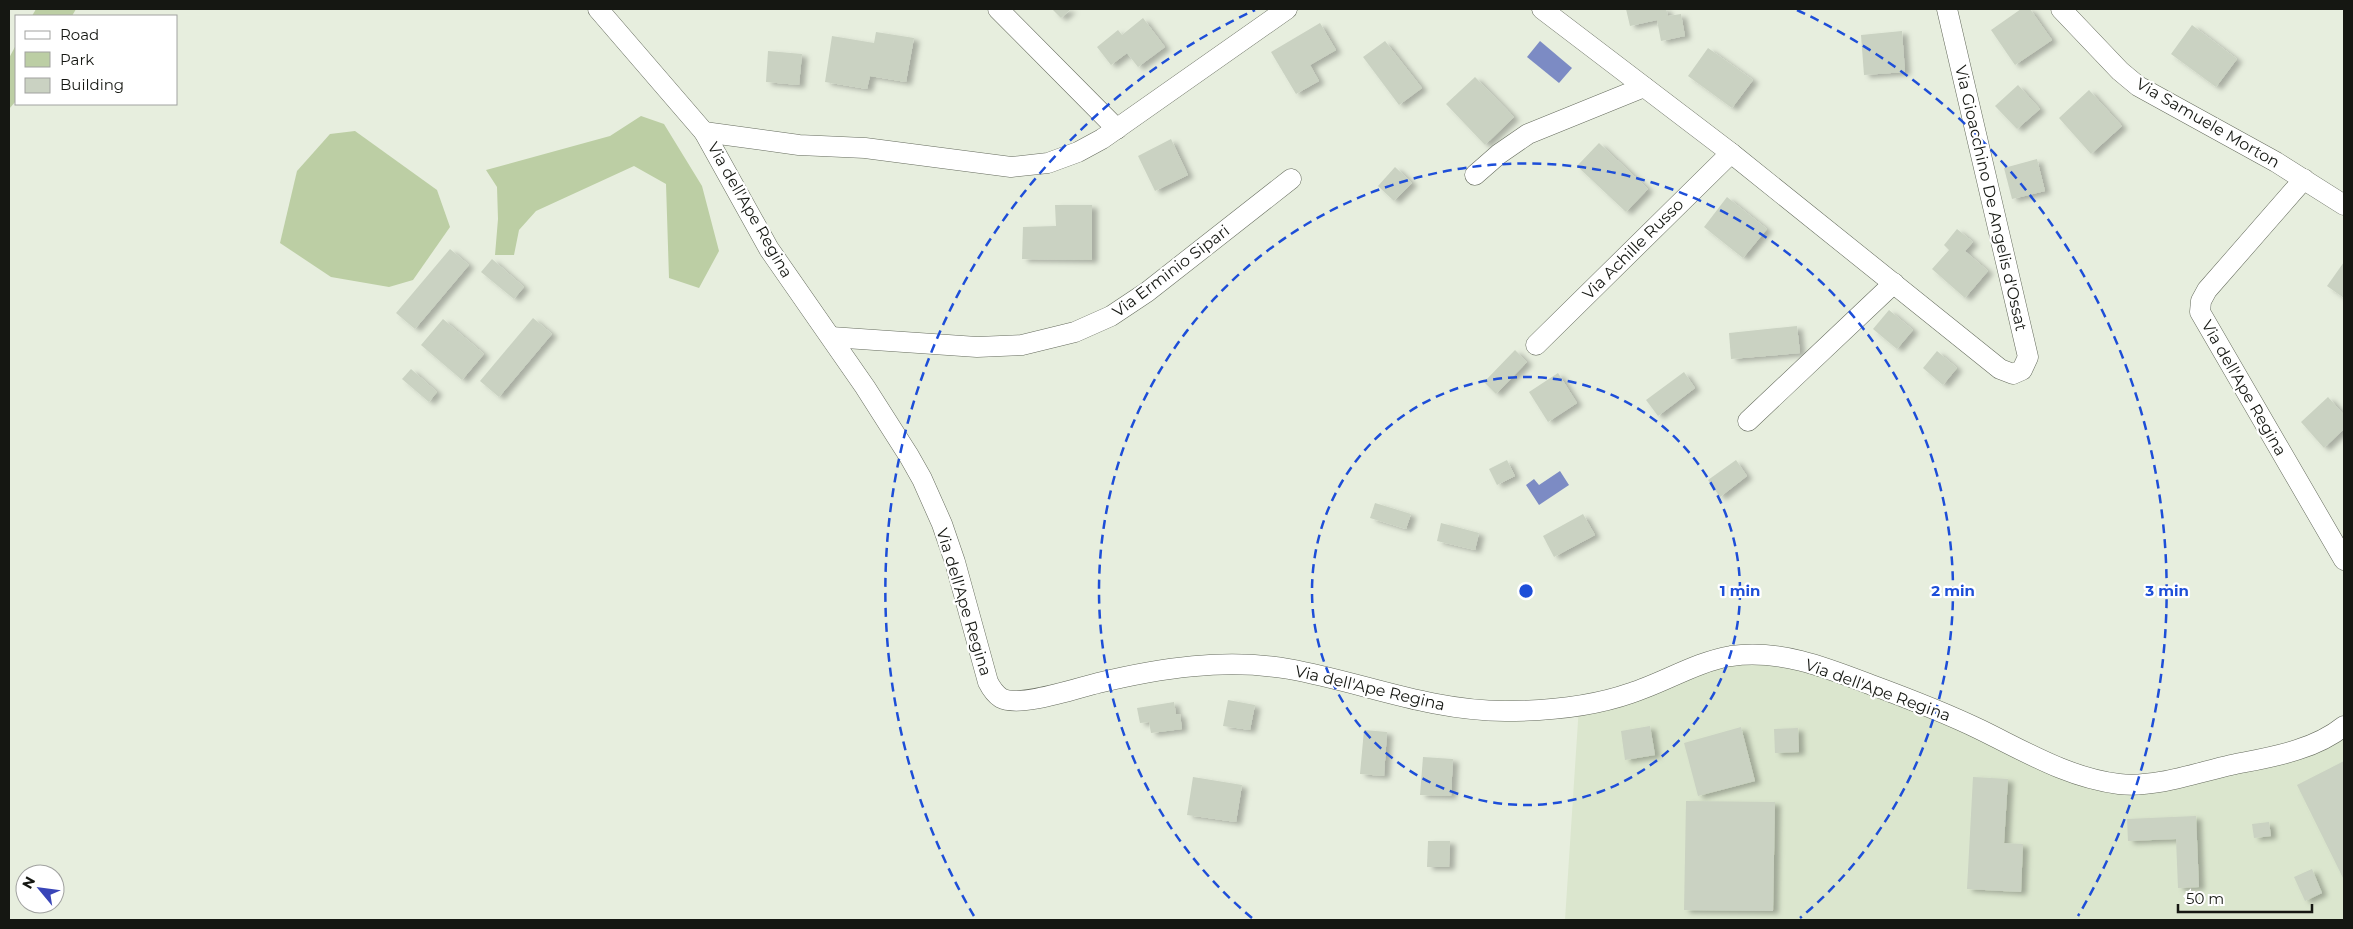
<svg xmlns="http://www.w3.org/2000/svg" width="2353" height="929" font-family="Montserrat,sans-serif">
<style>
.built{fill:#dbe6ce}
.green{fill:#bccea4}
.water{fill:#7c8bc4}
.building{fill:#cad2c2;filter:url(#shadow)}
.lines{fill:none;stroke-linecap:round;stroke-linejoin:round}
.minor-casing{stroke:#656b5d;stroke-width:21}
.minor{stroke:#fff;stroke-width:20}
.ring{fill:none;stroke:#1d4ed8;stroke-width:2.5;stroke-dasharray:9 6}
.labels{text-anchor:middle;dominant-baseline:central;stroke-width:4.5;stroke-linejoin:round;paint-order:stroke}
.street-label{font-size:16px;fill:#151712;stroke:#fff}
.centre{fill:#1d4ed8;stroke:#fff;stroke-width:2.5}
.ring-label{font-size:15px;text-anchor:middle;font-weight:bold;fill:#1d4ed8;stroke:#fff;stroke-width:4.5;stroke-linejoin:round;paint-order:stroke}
</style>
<defs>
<filter id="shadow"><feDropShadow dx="5.5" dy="3" stdDeviation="2.5" flood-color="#0004"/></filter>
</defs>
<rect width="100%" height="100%" fill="#e7eede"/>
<!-- built -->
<path class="built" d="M1711 661 1828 669 2109 783 2264 758 2344 721V920H1565L1579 706Z"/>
<!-- green -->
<g class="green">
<path d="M36 9H76L72 16H32Z"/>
<path d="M16 45V101L9 109V58Z"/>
<path d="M641 116 664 124 702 186 719 251 699 288 669 278 666 184 634 166 536 211 519 230 514 255H495L498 219 497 187 486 170 610 136Z"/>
<path d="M355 131 437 190 450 227 413 280 389 287 331 277 280 243 297 171 330 134Z"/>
</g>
<!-- water -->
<g class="water">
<path d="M1540 41 1572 68 1559 83 1527 57Z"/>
<path d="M1560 471 1569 485 1539 505 1526 485 1534 479 1539 485Z"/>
</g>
<!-- building -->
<g class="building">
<path d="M1052 9H1071L1061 18Z"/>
<path d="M1626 9H1666L1668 16 1681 14 1685 36 1661 41 1657 20 1630 26Z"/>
<path d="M2021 9H2030L2052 40 2015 65 1991 30Z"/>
<path d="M1143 18 1165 47 1138 67 1127 53 1111 65 1097 47 1118 30 1122 35Z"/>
<path d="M1320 23 1336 50 1310 65 1319 81 1296 94 1271 52Z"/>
<path d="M2192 25 2237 59 2216 87 2171 54Z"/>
<path d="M1902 31 1905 72 1864 75 1861 35Z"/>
<path d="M876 32 914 38 906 82 870 76 867 89 825 82 832 36 874 43Z"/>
<path d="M1385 41 1422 88 1399 105 1363 57Z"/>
<path d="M1708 48 1753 80 1732 108 1688 76Z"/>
<path d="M768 51 802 54 799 85 766 82Z"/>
<path d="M1475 77 1514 117 1485 145 1446 104Z"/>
<path d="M2018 85 2040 109 2017 129 1995 106Z"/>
<path d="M2089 90 2122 126 2091 154 2059 118Z"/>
<path d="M1171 139 1188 175 1155 191 1138 156Z"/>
<path d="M1599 143 1648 189 1626 212 1577 166Z"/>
<path d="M2037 159 2045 191 2012 199 2004 168Z"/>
<path d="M1395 167 1412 183 1394 201 1378 186Z"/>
<path d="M1727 197 1767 229 1743 258 1704 227Z"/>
<path d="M1055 205H1092V260L1022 259 1023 227 1056 226Z"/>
<path d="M1957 229 1973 242 1965 251 1988 271 1965 298 1932 269 1949 250 1944 245Z"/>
<path d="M450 249 469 265 415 329 396 313Z"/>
<path d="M492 259 524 287 514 299 481 272Z"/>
<path d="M2344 262V298L2327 286Z"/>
<path d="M1889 310 1913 330 1897 349 1873 329Z"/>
<path d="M533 318 552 334 499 397 480 381Z"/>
<path d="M443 319 484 354 462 380 421 345Z"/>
<path d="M1797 326 1800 353 1731 359 1729 333Z"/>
<path d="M1515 350 1527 362 1496 394 1484 382Z"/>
<path d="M1937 351 1957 368 1943 385 1923 368Z"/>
<path d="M411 369 437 392 429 402 402 379Z"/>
<path d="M1684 372 1695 388 1658 416 1646 400Z"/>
<path d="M1558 373 1577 403 1548 422 1529 392Z"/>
<path d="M2328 397 2344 415V429L2324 448 2301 422Z"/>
<path d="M1507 460 1515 476 1497 485 1489 469Z"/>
<path d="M1736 460 1747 476 1720 497 1708 480Z"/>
<path d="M1375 503 1411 514 1406 529 1370 518Z"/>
<path d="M1583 514 1595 535 1554 557 1543 536Z"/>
<path d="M1441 523 1479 533 1475 550 1437 541Z"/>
<path d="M1228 700 1255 705 1250 730 1223 726Z"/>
<path d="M1174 702 1176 714H1180L1182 729 1151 733 1149 722 1140 723 1137 708Z"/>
<path d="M1650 726 1655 755 1625 760 1621 731Z"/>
<path d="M1741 727 1755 781 1698 796 1684 743Z"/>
<path d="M1798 728 1799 752 1775 753 1774 729Z"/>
<path d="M1364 730 1387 732 1384 776 1360 774Z"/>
<path d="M1423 757 1453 759 1451 796 1420 795Z"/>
<path d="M2344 761V880L2297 785Z"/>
<path d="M1193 777 1242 785 1236 822 1187 815Z"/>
<path d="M1973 777 2008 779 2004 843 2023 844 2021 892 1967 889Z"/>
<path d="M1686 801 1775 802 1773 911 1684 910Z"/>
<path d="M2196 816 2199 887 2178 888 2176 839 2128 841 2127 819Z"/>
<path d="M2269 822 2271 836 2254 838 2252 824Z"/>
<path d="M1428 841H1450L1449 867H1427Z"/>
<path d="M2312 869 2322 893 2305 901 2294 877Z"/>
</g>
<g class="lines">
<!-- minor casing -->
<g class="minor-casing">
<g id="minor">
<path d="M598 9 704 132 769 249 865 387 909 456 922 479 942 524 955 562 988 682C991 688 995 694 1001 698 1020 708 1077 688 1098 683 1160 668 1225 658 1289 669 1362 682 1429 711 1505 711 1548 711 1591 707 1631 693 1665 682 1696 662 1731 656 1779 649 1825 667 1869 684 1907 698 1944 712 1981 730 2026 752 2069 778 2119 784 2155 788 2196 773 2231 765 2270 757 2313 751 2344 726"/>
<path d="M998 9 1117 129"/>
<path d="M1542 9 1731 153 2000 369 2013 374 2022 370 2028 357 1947 9"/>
<path d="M2061 9 2120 71 2138 86 2276 162 2344 205"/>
<path d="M704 132 799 145 865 148 1011 167 1048 163 1078 152 1102 139 1287 9"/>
<path d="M1475 175 1499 154 1528 134 1644 87"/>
<path d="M2304 179 2207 290 2201 301 2200 312 2344 560"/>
<path d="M831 337 977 347 1022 345 1075 332 1111 316 1147 292 1291 179"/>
<path d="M1536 345 1731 153"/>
<path d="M1748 421 1894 283"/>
</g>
</g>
<!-- minor -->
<use href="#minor" class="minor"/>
</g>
<!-- distance rings -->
<g class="ring">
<circle cx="1526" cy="591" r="214"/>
<path d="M1252 918A427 427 0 1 1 1800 918"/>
<path d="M974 916A641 641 0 0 1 1255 10M1797 10A641 641 0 0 1 2078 916"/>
</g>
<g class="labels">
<!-- street labels -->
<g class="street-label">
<text transform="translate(2208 123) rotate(30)">Via Samuele Morton</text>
<text transform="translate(1991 198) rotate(77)">Via Gioacchino De Angelis d'Ossat</text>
<text transform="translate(750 210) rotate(60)">Via dell'Ape Regina</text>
<text transform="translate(1633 249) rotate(-45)">Via Achille Russo</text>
<text transform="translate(1171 271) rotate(-37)">Via Erminio Sipari</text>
<text transform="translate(2244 388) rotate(60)">Via dell'Ape Regina</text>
<text transform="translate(964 602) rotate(73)">Via dell'Ape Regina</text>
<text transform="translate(1370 688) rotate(13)">Via dell'Ape Regina</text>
<text transform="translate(1878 690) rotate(20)">Via dell'Ape Regina</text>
</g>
</g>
<circle cx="1526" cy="591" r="8" class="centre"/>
<g class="ring-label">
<text x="1740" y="596">1 min</text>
<text x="1953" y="596">2 min</text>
<text x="2167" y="596">3 min</text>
</g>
<!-- border -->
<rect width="2353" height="929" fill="none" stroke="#151712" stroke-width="20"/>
<!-- legend -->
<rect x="15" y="15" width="162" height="90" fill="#ffffff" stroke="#a1a2a0"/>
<rect x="25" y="31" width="25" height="8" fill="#ffffff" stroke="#a1a2a0"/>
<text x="60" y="40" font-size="15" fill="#151712">Road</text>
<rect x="25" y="52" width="25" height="15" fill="#bccea4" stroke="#a1a2a0"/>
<text x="60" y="65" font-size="15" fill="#151712">Park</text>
<rect x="25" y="78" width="25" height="15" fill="#cad2c2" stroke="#a1a2a0"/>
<text x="60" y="90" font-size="15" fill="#151712">Building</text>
<!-- north arrow -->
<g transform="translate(40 889) rotate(299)"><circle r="24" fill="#ffffff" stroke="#a1a2a0"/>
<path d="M0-4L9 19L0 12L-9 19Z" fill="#3945b8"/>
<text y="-8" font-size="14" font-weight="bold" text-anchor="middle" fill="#151712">N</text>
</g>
<!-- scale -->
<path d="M2178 904v8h134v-8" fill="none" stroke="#151712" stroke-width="2.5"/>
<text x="2186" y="904" font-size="15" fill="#151712" stroke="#ffffff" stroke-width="4" paint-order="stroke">50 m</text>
</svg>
